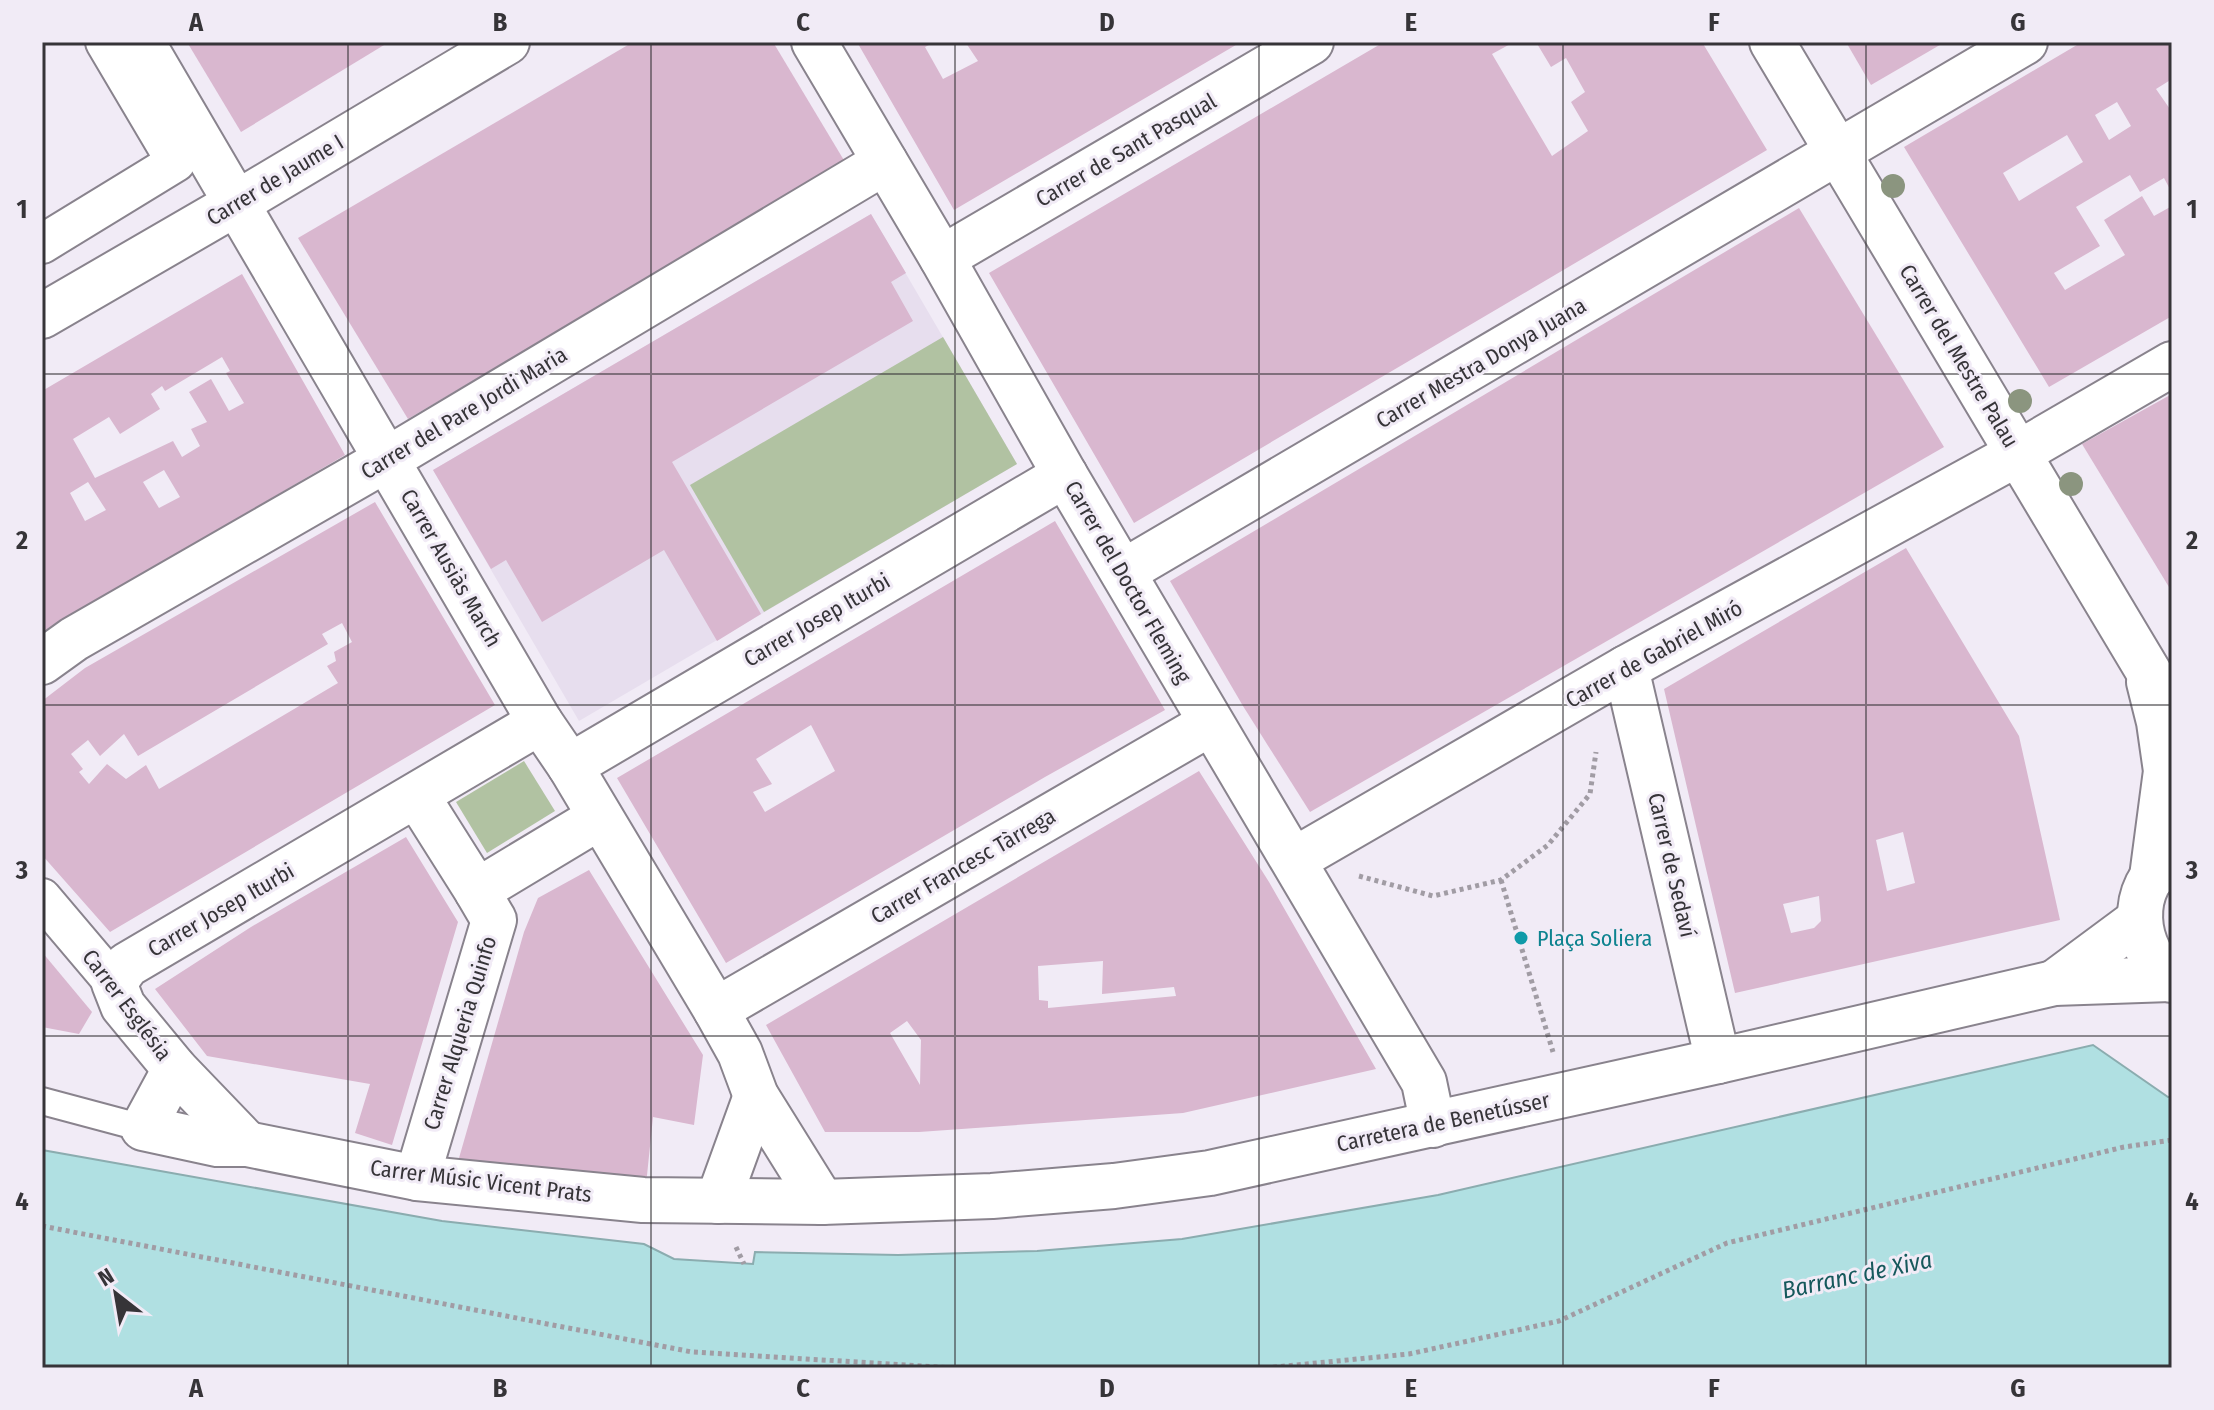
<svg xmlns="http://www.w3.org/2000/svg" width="2214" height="1410" font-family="'Fira Sans Condensed',sans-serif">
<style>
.built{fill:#e7deee}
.green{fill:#b1c2a2}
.water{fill:#b0e0e2;stroke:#8bacaf;stroke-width:2}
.building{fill:#d9b7cf;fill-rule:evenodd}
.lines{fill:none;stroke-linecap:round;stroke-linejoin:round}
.service-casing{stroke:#89838d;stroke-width:30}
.pedestrian-casing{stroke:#89838d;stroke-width:42}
.minor-casing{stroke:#89838d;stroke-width:48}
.tertiary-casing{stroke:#89838d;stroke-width:48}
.path{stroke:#a19ca4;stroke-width:5;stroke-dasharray:4 4;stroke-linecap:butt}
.service{stroke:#fff;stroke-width:26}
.pedestrian{stroke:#fff;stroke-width:38}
.minor{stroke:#fff;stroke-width:44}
.tertiary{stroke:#fff;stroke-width:44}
.tree{fill:#8b957f}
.grid{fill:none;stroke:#363438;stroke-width:2;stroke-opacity:0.55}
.culture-dot{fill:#0f9aa8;stroke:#f1ebf6;stroke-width:3}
.labels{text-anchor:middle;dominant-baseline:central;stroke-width:6;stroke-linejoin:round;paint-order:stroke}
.street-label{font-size:22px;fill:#363438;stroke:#f1ebf6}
.culture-label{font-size:22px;fill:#0d838f;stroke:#f1ebf6;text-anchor:start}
.water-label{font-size:24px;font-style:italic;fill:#16595c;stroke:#f1ebf6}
.neatline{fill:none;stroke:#363438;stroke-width:3}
.grid-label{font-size:26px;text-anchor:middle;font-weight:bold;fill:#363438}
</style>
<rect width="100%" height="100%" fill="#f1ebf6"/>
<!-- built -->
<path class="built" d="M871 214 1017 464 579 721 433 470Z"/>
<!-- green -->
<g class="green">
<path d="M943 337 1017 464 764 612 690 485Z"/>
<path d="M524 761 555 811 487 853 456 802Z"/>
</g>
<!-- water -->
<path class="water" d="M2093 1045 2168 1097H2172V1368H42V1150L442 1221 644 1244 674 1259 753 1264 755 1252 898 1255 1037 1251 1182 1239 1438 1195Z"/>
<!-- building -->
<g class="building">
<path d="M187 42H389L241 132Z"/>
<path d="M633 42H773L845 162 408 419 298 238Z"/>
<path d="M857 42H935L925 47 943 79 978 61 966 43 968 42H1241L954 210Z"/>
<path d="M1384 42H1514L1492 54 1552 156 1588 131 1571 102 1585 92 1566 58 1551 67 1536 42H1702L1767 150 1134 523 989 273Z"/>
<path d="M1846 42H1945L1871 85Z"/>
<path d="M2082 42H2172V79L2156 89 2172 112V193L2164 178 2140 192 2130 175 2076 207 2100 246 2054 273 2065 290 2125 255 2104 220 2142 196 2154 216 2172 206V316L2049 387 1904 147ZM2117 102 2131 126 2109 140 2095 115ZM2067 135 2083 162 2019 201 2003 173Z"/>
<path d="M1799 208 1944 447 1310 812 1243 706 1170 581Z"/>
<path d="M871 214 906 273 891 282 913 321 672 462 761 614 717 641 664 550 542 622 506 560 491 569 433 470Z"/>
<path d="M242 274 345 455 59 623 42 636V391ZM222 357 230 371 226 373 244 403 229 411 211 379 189 392 207 422 191 429 200 446 182 457 173 441 95 478 73 439 109 417 120 434 160 409 151 394 162 386 165 391ZM164 470 180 497 159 508 143 482ZM88 482 106 510 85 521 70 493Z"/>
<path d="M2172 394V592L2082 444Z"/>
<path d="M375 502 495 705 110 932 42 855V701L85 668ZM342 623 352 642 334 652 336 661 327 666 338 683 159 789 146 765 126 779 107 764 89 784 79 772 83 769 71 754 88 740 100 756 124 734 138 756 328 644 322 634Z"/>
<path d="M1055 521 1165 710 1045 777 726 963 617 778ZM811 725 835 771 765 812 753 792 772 784 756 759Z"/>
<path d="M1906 548 2019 736 2060 920 1735 993 1664 689ZM1903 832 1915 883 1887 891 1876 840ZM1819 896 1821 921 1814 928 1791 933 1783 904Z"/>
<path d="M1199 771 1269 882 1376 1069 1183 1113 919 1132H825L766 1025ZM1103 961 1102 994 1174 987 1176 996 1048 1008V1001L1039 1000 1038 966ZM907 1021 921 1040 920 1085 890 1033Z"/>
<path d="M406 837 458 922 392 1145 355 1133 370 1084 207 1056 155 989 251 927Z"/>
<path d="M589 870 703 1055 694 1125 653 1117 646 1185 457 1165 524 932 538 898Z"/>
<path d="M42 952 92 1012 79 1034 42 1027Z"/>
</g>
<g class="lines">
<!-- service casing -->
<g class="service-casing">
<path id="service" d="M42 1101 143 1128"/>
</g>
<!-- pedestrian casing -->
<g class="pedestrian-casing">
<g id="pedestrian">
<path d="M42 244 176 162 105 42"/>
<path d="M42 898 114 983"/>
</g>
</g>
<!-- minor casing -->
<g class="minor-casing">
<g id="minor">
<path d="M142 42 540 722 570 766 716 1010 740 1053 756 1096 822 1202"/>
<path d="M814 42 942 258 1065 475 1424 1082 1433 1125"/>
<path d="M942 258 1311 42"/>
<path d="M1123 572 2025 42"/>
<path d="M42 662 74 639 408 447 885 162"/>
<path d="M1626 668 1718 1061"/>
<path d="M570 766 1065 475"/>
<path d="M417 796 477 891 600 817"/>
<path d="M1294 860 1626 668 2017 454 2172 364"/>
<path d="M2054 983 2139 920"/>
<path d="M716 1010 1211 723"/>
<path d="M175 1069 143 1128 217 1144H247L417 1178 643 1200 822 1202 992 1196 1114 1186 1210 1173 1718 1061 2054 983 2170 979"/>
<path d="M247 1144 175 1069 123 1006 114 983 127 965 540 722"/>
<path d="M417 1178 494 920 477 891"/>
<path d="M718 1201 756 1096"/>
</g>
</g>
<!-- tertiary casing -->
<g class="tertiary-casing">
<g id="tertiary">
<path d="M1772 42 2172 711"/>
<path d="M42 316 237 203 507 42"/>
<path d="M2149 682 2159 722 2166 771 2152 877"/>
<path d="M2172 858C2126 887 2133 950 2172 980"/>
</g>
</g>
<!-- path -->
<g class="path">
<path d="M1359 876 1433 896 1501 880 1548 845 1590 794 1596 752"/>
<path d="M1501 880 1553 1052"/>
<path d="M42 1226 692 1352 955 1368"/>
<path d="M736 1247 744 1264"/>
<path d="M1265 1368 1409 1354 1559 1321 1727 1243 2124 1147 2172 1140"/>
</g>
<!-- service -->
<use href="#service" class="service"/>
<!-- pedestrian -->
<use href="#pedestrian" class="pedestrian"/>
<!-- minor -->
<use href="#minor" class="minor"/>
<!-- tertiary -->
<use href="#tertiary" class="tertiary"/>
</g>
<!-- trees -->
<g class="tree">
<circle cx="1893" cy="186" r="12"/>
<circle cx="2020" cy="401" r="12"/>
<circle cx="2071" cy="484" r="12"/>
</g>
<!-- grid -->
<path class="grid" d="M348 42V1368M651 42V1368M955 42V1368M1259 42V1368M1563 42V1368M1866 42V1368M42 374H2172M42 705H2172M42 1036H2172"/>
<!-- markers -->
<circle class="culture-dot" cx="1521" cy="938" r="8"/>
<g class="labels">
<!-- street labels -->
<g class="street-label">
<text transform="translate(1126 150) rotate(-30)">Carrer de Sant Pasqual</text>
<text transform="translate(275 180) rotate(-31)">Carrer de Jaume I</text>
<text transform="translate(1959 356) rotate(59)">Carrer del Mestre Palau</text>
<text transform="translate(1481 363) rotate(-30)">Carrer Mestra Donya Juana</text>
<text transform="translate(464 413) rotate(-31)">Carrer del Pare Jordi Maria</text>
<text transform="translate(451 568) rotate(60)">Carrer Ausiàs March</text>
<text transform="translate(1128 582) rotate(60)">Carrer del Doctor Fleming</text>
<text transform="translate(817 620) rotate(-30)">Carrer Josep Iturbi</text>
<text transform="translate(1654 654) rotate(-29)">Carrer de Gabriel Miró</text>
<text transform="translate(1672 865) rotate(77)">Carrer de Sedaví</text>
<text transform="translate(963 866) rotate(-30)">Carrer Francesc Tàrrega</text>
<text transform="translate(221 910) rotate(-30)">Carrer Josep Iturbi</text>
<text transform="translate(127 1005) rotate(53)">Carrer Església</text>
<text transform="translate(460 1033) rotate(-73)">Carrer Alqueria Quinfo</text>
<text transform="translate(1443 1122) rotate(-12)">Carretera de Benetússer</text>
<text transform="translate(481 1181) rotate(7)">Carrer Músic Vicent Prats</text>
</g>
<!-- culture labels -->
<g class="culture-label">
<text x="1537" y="938">Plaça Soliera</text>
</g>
<!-- water labels -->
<g class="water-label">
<text transform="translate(1857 1275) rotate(-12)">Barranc de Xiva</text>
</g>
</g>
<!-- border -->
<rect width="2214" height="1410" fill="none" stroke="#f1ebf6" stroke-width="88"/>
<!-- north arrow -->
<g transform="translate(116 1294) rotate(329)" stroke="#f1ebf6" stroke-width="6" paint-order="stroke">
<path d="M0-6L14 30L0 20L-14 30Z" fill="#363438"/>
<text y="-12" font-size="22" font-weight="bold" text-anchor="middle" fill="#363438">N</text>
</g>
<rect x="44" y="44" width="2126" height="1322" class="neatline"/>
<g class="grid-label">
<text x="196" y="31">A</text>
<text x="500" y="31">B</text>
<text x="803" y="31">C</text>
<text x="1107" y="31">D</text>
<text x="1411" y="31">E</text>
<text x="1714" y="31">F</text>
<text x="2018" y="31">G</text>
<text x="22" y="218">1</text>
<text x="2192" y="218">1</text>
<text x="22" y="549">2</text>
<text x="2192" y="549">2</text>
<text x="22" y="879">3</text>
<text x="2192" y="879">3</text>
<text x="22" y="1210">4</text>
<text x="2192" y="1210">4</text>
<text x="196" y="1397">A</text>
<text x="500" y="1397">B</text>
<text x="803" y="1397">C</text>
<text x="1107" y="1397">D</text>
<text x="1411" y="1397">E</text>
<text x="1714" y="1397">F</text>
<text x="2018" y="1397">G</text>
</g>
</svg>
